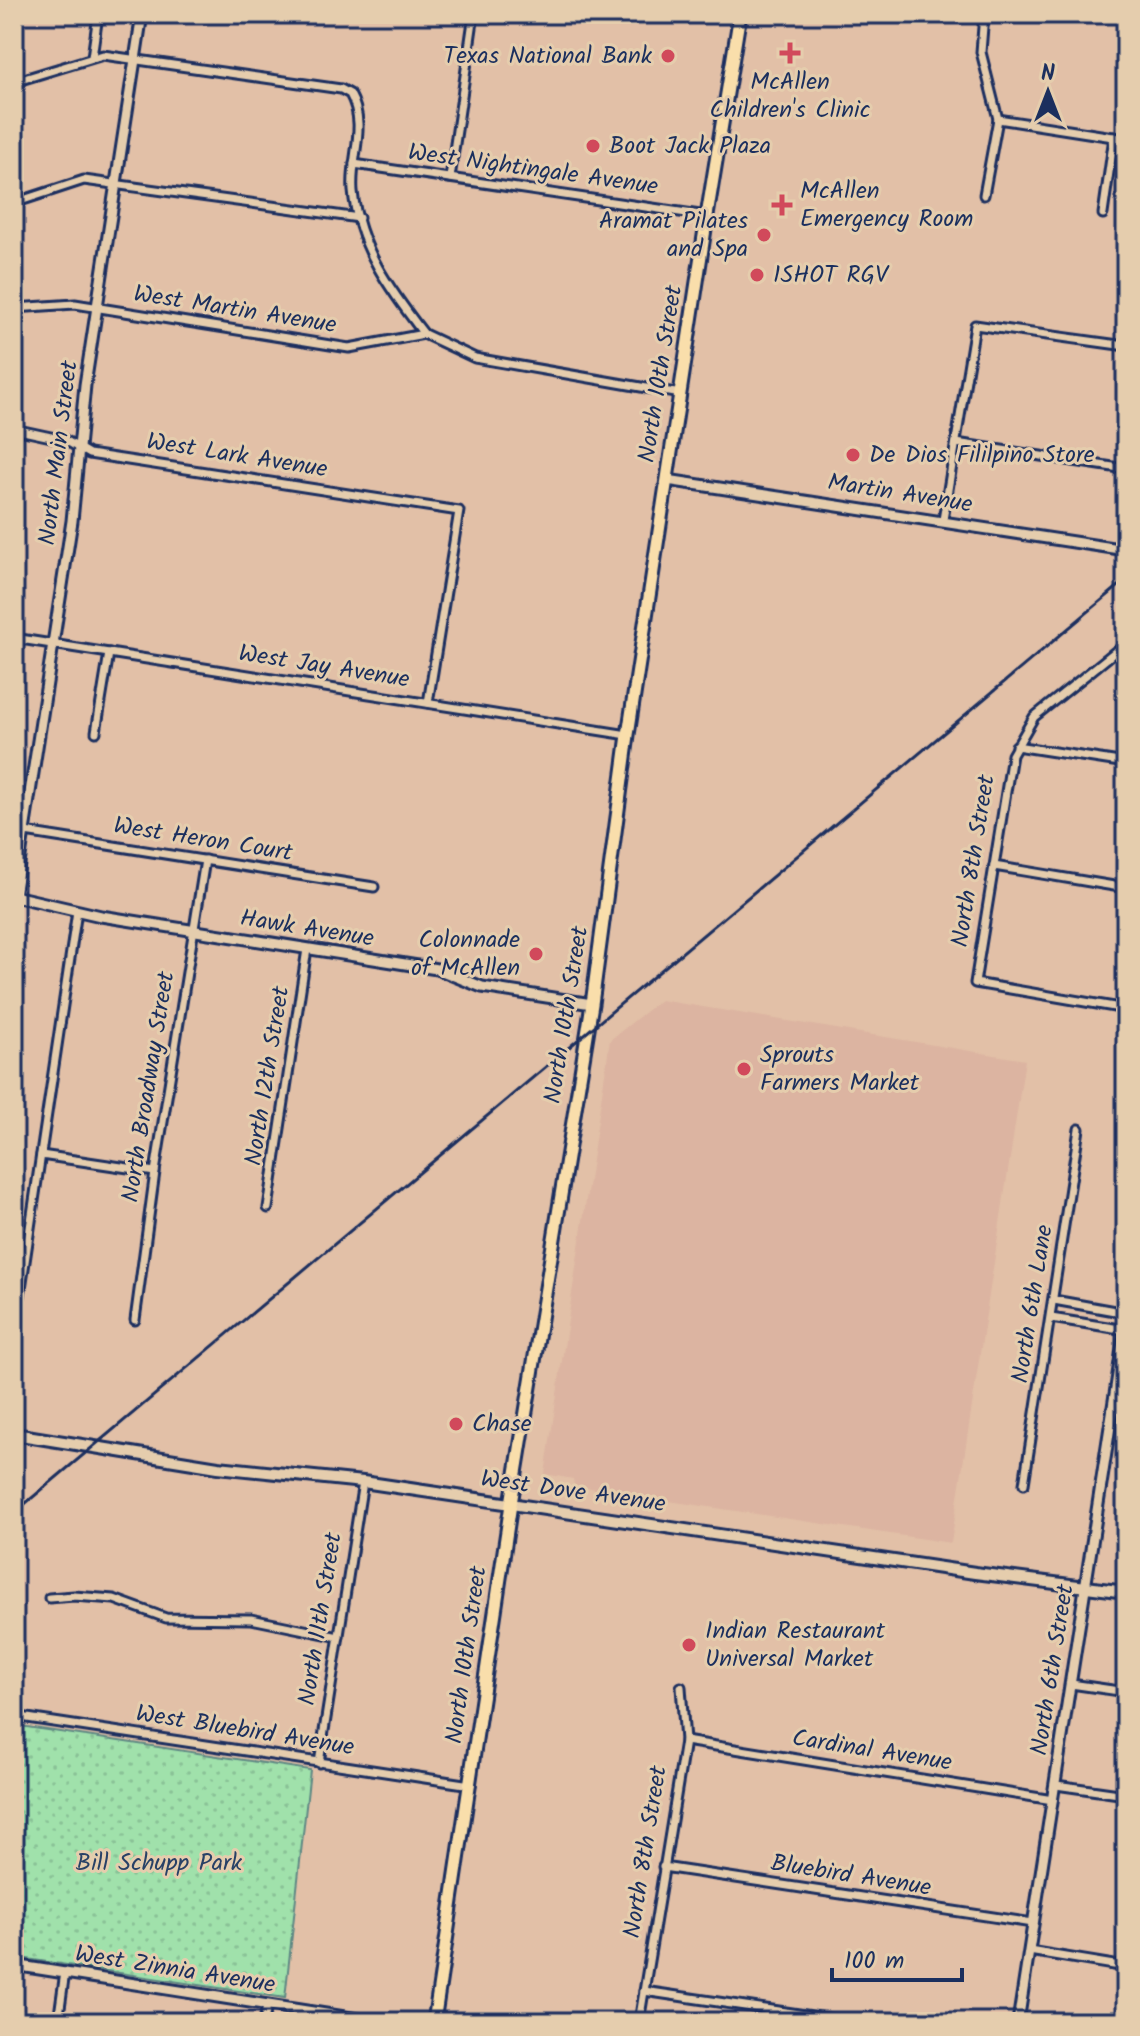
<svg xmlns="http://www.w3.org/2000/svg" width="1140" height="2036" font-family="Kalam,sans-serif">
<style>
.built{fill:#dcb4a1}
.grass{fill:url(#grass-dots);stroke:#5e8884;stroke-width:2}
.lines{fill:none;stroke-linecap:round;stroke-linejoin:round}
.minor-casing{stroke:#1b2f5e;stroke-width:13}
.tertiary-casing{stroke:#1b2f5e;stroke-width:15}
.secondary-casing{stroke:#1b2f5e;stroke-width:16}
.primary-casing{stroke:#1b2f5e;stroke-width:17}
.minor{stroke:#e5cdad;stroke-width:7}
.tertiary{stroke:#e5cdad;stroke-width:9}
.secondary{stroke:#e5cdad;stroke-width:10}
.primary{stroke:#f9deab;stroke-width:11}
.rail{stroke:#1b2f5e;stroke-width:3}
.poi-dot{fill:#d1495b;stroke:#e5cdad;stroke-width:3}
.labels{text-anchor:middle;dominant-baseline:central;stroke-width:6;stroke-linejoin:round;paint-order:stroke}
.poi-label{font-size:24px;fill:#1b2f5e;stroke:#e5cdad;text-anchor:start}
.street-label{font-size:24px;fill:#1b2f5e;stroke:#e5cdad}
.park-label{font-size:24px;fill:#284166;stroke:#e5cdad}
</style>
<defs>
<pattern id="grass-dots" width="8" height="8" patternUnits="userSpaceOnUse" patternTransform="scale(2)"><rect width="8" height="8" fill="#a0e1ab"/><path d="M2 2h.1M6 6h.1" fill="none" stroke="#89c196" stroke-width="1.8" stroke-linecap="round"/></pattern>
</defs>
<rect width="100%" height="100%" fill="#e2c0a7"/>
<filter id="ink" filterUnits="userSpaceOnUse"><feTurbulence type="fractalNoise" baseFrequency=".0125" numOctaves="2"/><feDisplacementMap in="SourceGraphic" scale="16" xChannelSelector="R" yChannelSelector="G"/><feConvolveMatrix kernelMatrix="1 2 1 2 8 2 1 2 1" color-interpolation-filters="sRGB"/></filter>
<g filter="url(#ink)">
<!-- built -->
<path class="built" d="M660 1000 1025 1060 951 1543 635 1496 574 1485 573 1479 545 1474 610 1040Z"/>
<!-- grass -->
<path class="grass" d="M14 1725 310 1770 285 1998 14 1957Z"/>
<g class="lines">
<!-- minor casing -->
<g class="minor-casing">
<g id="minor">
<path d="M984 14 981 52 998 119 984 195"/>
<path d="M92 57 97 22"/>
<path d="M14 82 103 55 341 89 350 94C368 126 350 157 353 191 358 247 391 291 424 334"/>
<path d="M998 119 1126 139"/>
<path d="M354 164 707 216"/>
<path d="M450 178 474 14"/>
<path d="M14 203 84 180 359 218"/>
<path d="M1103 214 1114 137"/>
<path d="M14 308 75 304 349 348 424 334 475 358 681 394"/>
<path d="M14 429 65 440 89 454 459 511 428 703"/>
<path d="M956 443 1126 469"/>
<path d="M943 520 975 325 1126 346"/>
<path d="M14 638 628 735"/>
<path d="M1126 647 1116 651 1034 717 1012 755 975 983 1126 1009"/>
<path d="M96 732 109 653"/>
<path d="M1016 746 1126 763"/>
<path d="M25 832 374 887"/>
<path d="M994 866 1126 888"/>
<path d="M41 1155 155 1172"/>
<path d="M268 1208 307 949"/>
<path d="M1054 1300 1126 1313"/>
<path d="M1051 1318 1126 1330"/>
<path d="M135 1320 155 1172 205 860"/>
<path d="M14 1336 77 911"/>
<path d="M1024 1484 1079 1129"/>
<path d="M49 1598 74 1596 114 1599 166 1618 251 1619 339 1637"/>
<path d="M1071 1684 1126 1692"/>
<path d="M14 1716 471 1785"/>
<path d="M685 1741 1053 1800"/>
<path d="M319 1763 363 1482"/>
<path d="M1056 1785 1126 1795"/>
<path d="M663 1867 1033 1923"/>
<path d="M1029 1951 1126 1967"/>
<path d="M644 1991 853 2022"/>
<path d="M58 2022 65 1972"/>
<path d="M264 2022 267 2005"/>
<path d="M639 2022 685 1741 681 1687"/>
</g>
</g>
<!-- tertiary casing -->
<g class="tertiary-casing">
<g id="tertiary">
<path d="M142 14 85 385 72 521 14 896 101 916 437 969 482 987 592 1004"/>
<path d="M667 480 1126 550"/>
<path d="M14 1965 377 2022"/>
<path d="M1018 2022 1126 1323"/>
</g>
</g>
<!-- secondary casing -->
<g class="secondary-casing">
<path id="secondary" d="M14 1434 218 1467 363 1482 975 1573 1126 1592"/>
</g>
<!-- primary casing -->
<g class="primary-casing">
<path id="primary" d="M434 2022 511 1504 592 1004 628 735 707 216 740 14"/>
</g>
<!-- minor -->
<use href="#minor" class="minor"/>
<!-- tertiary -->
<use href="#tertiary" class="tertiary"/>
<!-- secondary -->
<use href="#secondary" class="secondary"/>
<!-- primary -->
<use href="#primary" class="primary"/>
<!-- rail -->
<path class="rail" d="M14 1513 1126 580"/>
</g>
</g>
<!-- markers -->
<g class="poi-dot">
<path d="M786 41h8v8h8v8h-8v8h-8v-8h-8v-8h8z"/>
<circle cx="668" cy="56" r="8"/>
<circle cx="593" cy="146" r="8"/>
<path d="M778 193h8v8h8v8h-8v8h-8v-8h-8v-8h8z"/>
<circle cx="764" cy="235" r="8"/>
<circle cx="757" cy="275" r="8"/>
<circle cx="853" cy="455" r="8"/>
<circle cx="536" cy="954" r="8"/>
<circle cx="744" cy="1069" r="8"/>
<circle cx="456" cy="1424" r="8"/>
<circle cx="689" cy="1645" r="8"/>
</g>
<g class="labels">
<!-- poi labels -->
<g class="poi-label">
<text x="652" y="56" text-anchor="end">Texas National Bank</text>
<text x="790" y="82" text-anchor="middle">McAllen<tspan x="790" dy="28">Children's Clinic</tspan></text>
<text x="609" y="146">Boot Jack Plaza</text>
<text x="800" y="191">McAllen<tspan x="800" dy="28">Emergency Room</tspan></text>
<text x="748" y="221" text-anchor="end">Aramat Pilates<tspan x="748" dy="28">and Spa</tspan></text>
<text x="773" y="275">1SHOT RGV</text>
<text x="869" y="455">De Dios Fililpino Store</text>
<text x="520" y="940" text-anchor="end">Colonnade<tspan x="520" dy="28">of McAllen</tspan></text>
<text x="760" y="1055">Sprouts<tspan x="760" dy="28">Farmers Market</tspan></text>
<text x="472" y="1424">Chase</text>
<text x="705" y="1631">Indian Restaurant<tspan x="705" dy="28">Universal Market</tspan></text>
</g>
<!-- street labels -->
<g class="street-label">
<text transform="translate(533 170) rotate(8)">West Nightingale Avenue</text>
<text transform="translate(235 310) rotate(9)">West Martin Avenue</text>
<text transform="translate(661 374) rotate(-81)">North 10th Street</text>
<text transform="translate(59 453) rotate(-83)">North Main Street</text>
<text transform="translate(237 456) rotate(9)">West Lark Avenue</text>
<text transform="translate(900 494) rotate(9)">Martin Avenue</text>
<text transform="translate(324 667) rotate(9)">West Jay Avenue</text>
<text transform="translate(203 840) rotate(9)">West Heron Court</text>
<text transform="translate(974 861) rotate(-81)">North 8th Street</text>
<text transform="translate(307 929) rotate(9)">Hawk Avenue</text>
<text transform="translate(567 1015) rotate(-81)">North 10th Street</text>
<text transform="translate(268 1076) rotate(-81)">North 12th Street</text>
<text transform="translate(149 1087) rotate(-81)">North Broadway Street</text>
<text transform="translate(1033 1304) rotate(-81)">North 6th Lane</text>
<text transform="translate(573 1492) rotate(8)">West Dove Avenue</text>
<text transform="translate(321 1619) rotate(-81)">North 11th Street</text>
<text transform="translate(467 1655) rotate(-82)">North 10th Street</text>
<text transform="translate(1053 1670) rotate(-81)">North 6th Street</text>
<text transform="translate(245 1731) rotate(9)">West Bluebird Avenue</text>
<text transform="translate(872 1751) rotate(9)">Cardinal Avenue</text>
<text transform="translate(646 1852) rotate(-81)">North 8th Street</text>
<text transform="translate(851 1876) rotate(9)">Bluebird Avenue</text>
<text transform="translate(175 1970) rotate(9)">West Zinnia Avenue</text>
</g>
<!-- park labels -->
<g class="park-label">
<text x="159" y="1863">Bill Schupp Park</text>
</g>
</g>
<!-- margin -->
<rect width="1140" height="2036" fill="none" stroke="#e5cdad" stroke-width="48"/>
<rect x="24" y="24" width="1092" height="1988" fill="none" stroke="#1b2f5e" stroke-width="3" filter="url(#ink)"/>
<!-- north arrow -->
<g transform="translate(1048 92)" stroke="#e5cdad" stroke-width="6" paint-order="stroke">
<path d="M0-6L14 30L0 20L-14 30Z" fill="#1b2f5e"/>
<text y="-12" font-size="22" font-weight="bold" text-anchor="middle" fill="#1b2f5e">N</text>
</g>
<!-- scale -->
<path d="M832 1968v12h130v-12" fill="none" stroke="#1b2f5e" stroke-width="4"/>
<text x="844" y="1968" font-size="24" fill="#1b2f5e" stroke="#e5cdad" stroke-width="6" paint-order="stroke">100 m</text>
</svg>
